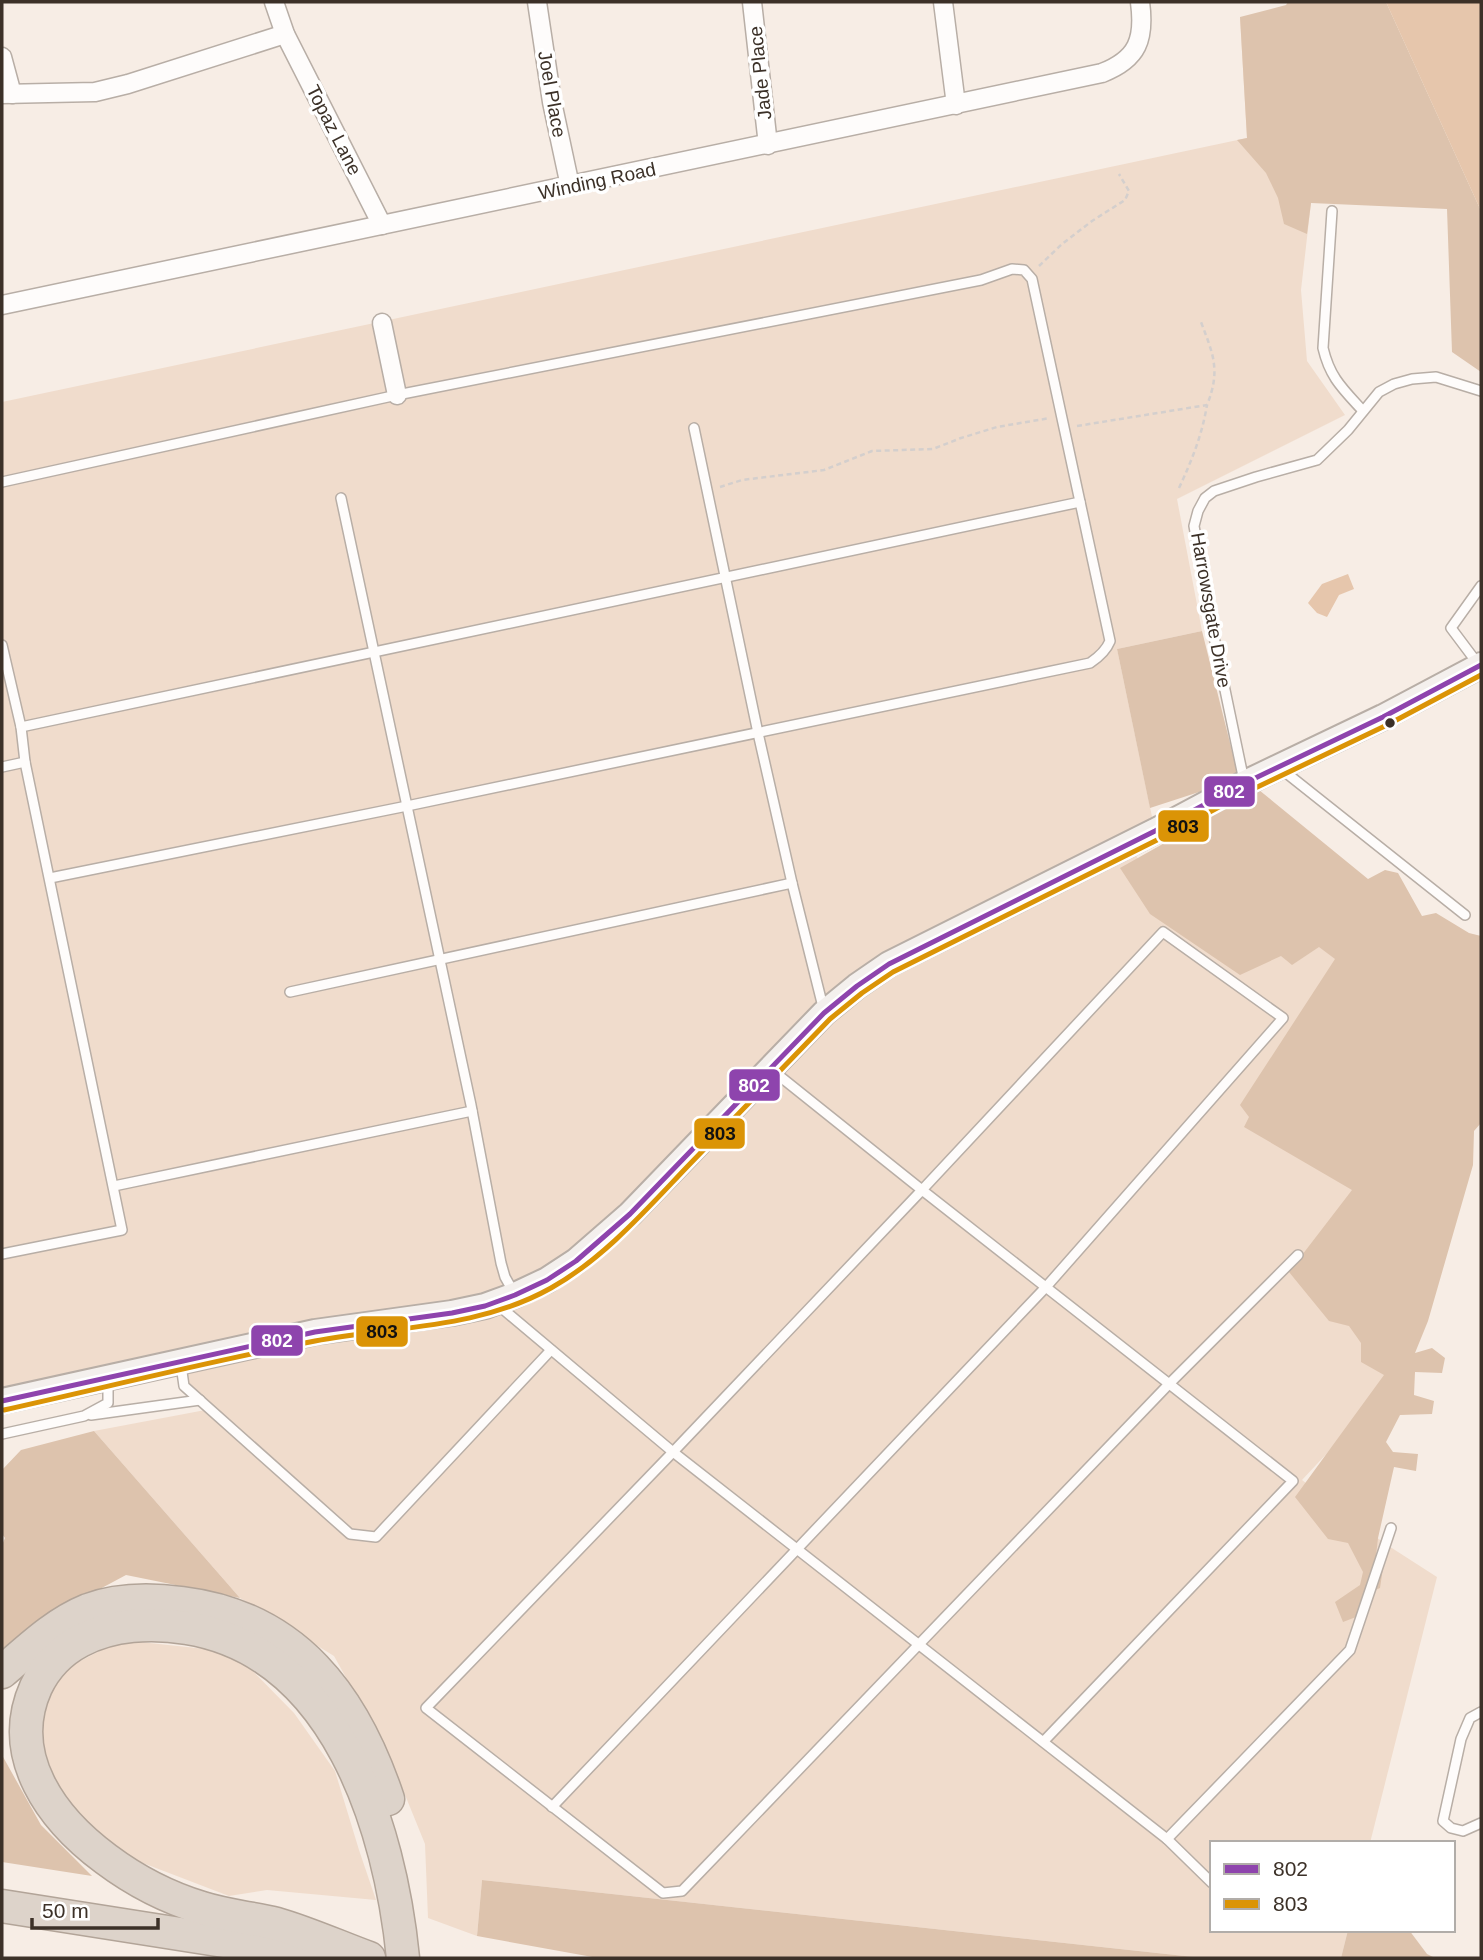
<svg xmlns="http://www.w3.org/2000/svg" width="1483" height="1960" font-family="Helvetica,sans-serif">
<style>
.green{fill:#f0dccc}
.forest{fill:#ddc3ad}
.water{fill:#e6c6ac}
.lines{fill:none;stroke-linecap:round;stroke-linejoin:round}
.lane-casing{stroke:#b8aea6;stroke-width:12}
.street-casing{stroke:#b8aea6;stroke-width:21}
.secondary-casing{stroke:#b8aea6;stroke-width:28}
.highway-casing{stroke:#b2a498;stroke-width:35}
.path{stroke:#d4cfcd;stroke-width:2.5;stroke-dasharray:5 3.5;stroke-linecap:butt}
.lane{stroke:#fefcfb;stroke-width:9}
.street{stroke:#fefcfb;stroke-width:18}
.secondary{stroke:#f4f0ed;stroke-width:24}
.highway{stroke:#ddd3ca;stroke-width:32}
.bus-1-casing{stroke:#fff;stroke-width:10}
.bus-2-casing{stroke:#fff;stroke-width:10}
.bus-1{stroke:#8e44ad;stroke-width:5}
.bus-2{stroke:#db9406;stroke-width:5}
.bus-dot{fill:#3c3128;stroke:#fff;stroke-width:2.5}
.labels{text-anchor:middle;dominant-baseline:central;stroke-width:7;stroke-linejoin:round;paint-order:stroke}
.street-label{font-size:19px;fill:#3c3128;stroke:#fff}
.line-badge{stroke:#fff;stroke-width:2.5}
.badge-label{font-size:19px;text-anchor:middle;font-weight:bold;fill:#fff}
.pale-badge-label{font-size:19px;text-anchor:middle;font-weight:bold;fill:#111}
</style>
<rect width="100%" height="100%" fill="#f7ede5"/>
<!-- green -->
<g class="green">
<path d="M1240 17 1311 203 1301 290 1307 361 1345 415 1177 499 1202 631 1117 649 1155 831 1132 847 1160 903 1311 923 1351 959 1369 1183 1403 1372 1302 1480 1384 1543 1437 1577 1370 1843H1212V1930H1348L1341 1958H1203L482 1880 477 1936 428 1918 425 1844 388 1753 334 1656 240 1598 94 1431 216 1408 170 1366 2 1402V402L1247 138Z"/>
<path d="M121 1640 234 1652 294 1713 335 1771 359 1850 376 1900 267 1890 229 1896 122 1855 65 1807 34 1722 57 1673Z"/>
</g>
<!-- forest -->
<g class="forest">
<path d="M1288 2H1386L1481 211V372L1452 352 1447 209 1311 203 1307 234 1284 224 1278 198 1266 173 1237 140 1247 138 1240 17 1286 5Z"/>
<path d="M1202 631 1239 779 1150 808 1117 649Z"/>
<path d="M1259 790 1368 879 1385 870 1398 873 1422 916 1436 913 1469 933 1481 936V1123L1474 1131 1473 1165 1428 1321 1415 1353 1432 1348 1445 1358 1442 1373 1415 1372 1414 1395 1434 1401 1432 1414 1400 1415 1386 1442 1393 1452 1418 1454 1416 1471 1394 1467 1378 1538 1376 1556 1383 1568 1380 1588 1366 1594 1356 1617 1343 1622 1335 1602 1360 1585 1363 1572 1348 1543 1328 1539 1295 1497 1384 1375 1361 1362V1343L1349 1326 1329 1321 1289 1272 1352 1190 1244 1127 1249 1117 1240 1105 1335 959 1319 947 1292 965 1281 956 1240 975 1150 914 1120 868Z"/>
<path d="M94 1431 240 1598 126 1575 42 1620 2 1655V1545L5 1538 2 1534V1470L21 1450Z"/>
<path d="M2 1755 41 1825 92 1876 2 1862Z"/>
<path d="M482 1880 1203 1958H598L477 1936Z"/>
<path d="M1348 1930H1409L1427 1954 1435 1958H1341Z"/>
</g>
<!-- water -->
<g class="water">
<path d="M1386 2H1481V211Z"/>
<path d="M1348 574 1354 589 1339 595 1327 617 1317 613 1308 603 1322 584Z"/>
</g>
<g class="lines">
<!-- lane casing -->
<g class="lane-casing">
<g id="lane">
<path d="M1332 211 1323 348C1330 378 1343 389 1363 411"/>
<path d="M694 428 758 733 792 883"/>
<path d="M2 482 397 395 981 280 1012 269 1024 270 1032 279 1110 641C1106 651 1099 657 1090 663L407 806 50 878"/>
<path d="M341 498 471 1105 501 1263 505 1277 514 1293"/>
<path d="M2 645 21 727"/>
<path d="M1478 664 1451 628 1481 586"/>
<path d="M2 767 25 762 21 727 1080 502"/>
<path d="M1280 768 1465 915"/>
<path d="M1244 781 1215 642 1194 526 1198 511 1205 498 1214 491 1256 477 1317 460 1348 430 1379 392 1394 384 1412 379 1436 377 1481 391"/>
<path d="M290 992 792 883 824 1011"/>
<path d="M114 1186 472 1111"/>
<path d="M2 1254 122 1230 25 762"/>
<path d="M498 1305 673 1452 426 1708 663 1893 682 1891 1169 1384 1298 1255"/>
<path d="M181 1365 184 1386 350 1534 376 1537 551 1350"/>
<path d="M91 1415 200 1400"/>
<path d="M2 1434 84 1416 108 1403V1380"/>
<path d="M1481 1712 1470 1718 1461 1739 1443 1821 1451 1828 1463 1831 1481 1823"/>
<path d="M1043 1742 1293 1481 922 1190 673 1452 1167 1839 1212 1883"/>
<path d="M552 1807 1046 1287 1283 1018 1163 932 922 1190 772 1070"/>
<path d="M1167 1839 1350 1650 1391 1528"/>
</g>
</g>
<!-- street casing -->
<g class="street-casing">
<g id="street">
<path d="M274 2 285 34 382 225"/>
<path d="M537 2 552 102 570 186"/>
<path d="M752 2 768 145"/>
<path d="M943 2 956 105"/>
<path d="M2 57 12 94"/>
<path d="M2 94 95 92 128 84 285 34"/>
<path d="M2 305 1102 73C1138 59 1145 39 1140 2"/>
<path d="M382 323 397 395"/>
</g>
</g>
<!-- secondary casing -->
<g class="secondary-casing">
<path id="secondary" d="M2 1401 315 1332 452 1313 485 1306 515 1295 547 1280 576 1261 630 1214 824 1013 857 986 889 964 1155 831 1245 783 1383 717 1481 665"/>
</g>
<!-- highway casing -->
<g class="highway-casing">
<g id="highway">
<path d="M2 1672C29 1649 54 1624 88 1610 117 1599 151 1599 182 1603 296 1617 354 1697 388 1799"/>
<path d="M2 1906 326 1957"/>
<path d="M369 1958C339 1947 308 1933 277 1924 253 1918 227 1916 202 1908 169 1898 134 1880 106 1859 52 1819 5 1756 36 1687 45 1668 61 1651 80 1641 112 1624 152 1622 187 1628 337 1652 390 1828 403 1958"/>
</g>
</g>
<!-- path -->
<g class="path">
<path d="M1039 266 1062 244 1092 221 1125 200 1129 191 1119 174"/>
<path d="M1077 426 1207 405C1221 370 1213 354 1201 322"/>
<path d="M720 487 742 480 824 470 872 451 933 449 961 438 997 427 1050 418"/>
<path d="M1179 488C1192 460 1202 435 1207 405"/>
</g>
<!-- lane -->
<use href="#lane" class="lane"/>
<!-- street -->
<use href="#street" class="street"/>
<!-- secondary -->
<use href="#secondary" class="secondary"/>
<!-- highway -->
<use href="#highway" class="highway"/>
<!-- bus-1 casing -->
<g class="bus-1-casing">
<path id="bus-1" d="M2 1401 315 1332 452 1313 485 1306 515 1295 547 1280 576 1261 630 1214 824 1013 857 986 889 964 1155 831 1245 783 1383 717 1481 665"/>
</g>
<!-- bus-2 casing -->
<g class="bus-2-casing">
<path id="bus-2" d="M4 1410C107 1387 211 1361 315 1341 395 1326 478 1329 551 1288 603 1259 646 1210 686 1168 734 1119 782 1069 830 1019L862 993 893 972 1159 839 1249 791 1387 725 1481 675"/>
</g>
<!-- bus-1 -->
<use href="#bus-1" class="bus-1"/>
<!-- bus-2 -->
<use href="#bus-2" class="bus-2"/>
</g>
<!-- markers -->
<circle class="bus-dot" cx="1390" cy="723" r="6"/>
<g class="labels">
<!-- street labels -->
<g class="street-label">
<text transform="translate(760 73) rotate(-96)">Jade Place</text>
<text transform="translate(552 94) rotate(80)">Joel Place</text>
<text transform="translate(334 130) rotate(63)">Topaz Lane</text>
<text transform="translate(597 181) rotate(-12)">Winding Road</text>
<text transform="translate(1211 610) rotate(80)">Harrowsgate Drive</text>
</g>
</g>
<g class="line-badge">
<rect x="1203" y="775" width="53" height="33" rx="7" fill="#8e44ad"/>
<rect x="1157" y="809" width="53" height="34" rx="7" fill="#db9406"/>
<rect x="728" y="1068" width="53" height="34" rx="7" fill="#8e44ad"/>
<rect x="693" y="1117" width="53" height="33" rx="7" fill="#db9406"/>
<rect x="355" y="1315" width="54" height="33" rx="7" fill="#db9406"/>
<rect x="250" y="1324" width="54" height="33" rx="7" fill="#8e44ad"/>
</g>
<g class="badge-label">
<text x="1229" y="798">802</text>
<text x="754" y="1092">802</text>
<text x="277" y="1347">802</text>
</g>
<g class="pale-badge-label">
<text x="1183" y="833">803</text>
<text x="720" y="1140">803</text>
<text x="382" y="1338">803</text>
</g>
<!-- border -->
<rect width="1483" height="1960" fill="none" stroke="#3c3128" stroke-width="7"/>
<!-- legend -->
<rect x="1210" y="1841" width="245" height="91" fill="#ffffff" stroke="#b1ada9" stroke-width="2"/>
<rect x="1224" y="1864" width="35" height="10" fill="#8e44ad" stroke="#b1ada9" stroke-width="2"/>
<text x="1273" y="1876" font-size="21" fill="#3c3128">802</text>
<rect x="1224" y="1899" width="35" height="10" fill="#db9406" stroke="#b1ada9" stroke-width="2"/>
<text x="1273" y="1911" font-size="21" fill="#3c3128">803</text>
<!-- scale -->
<path d="M32 1918v10h126v-10" fill="none" stroke="#3c3128" stroke-width="3.5"/>
<text x="42" y="1918" font-size="21" fill="#3c3128" stroke="#ffffff" stroke-width="5" paint-order="stroke">50 m</text>
</svg>
